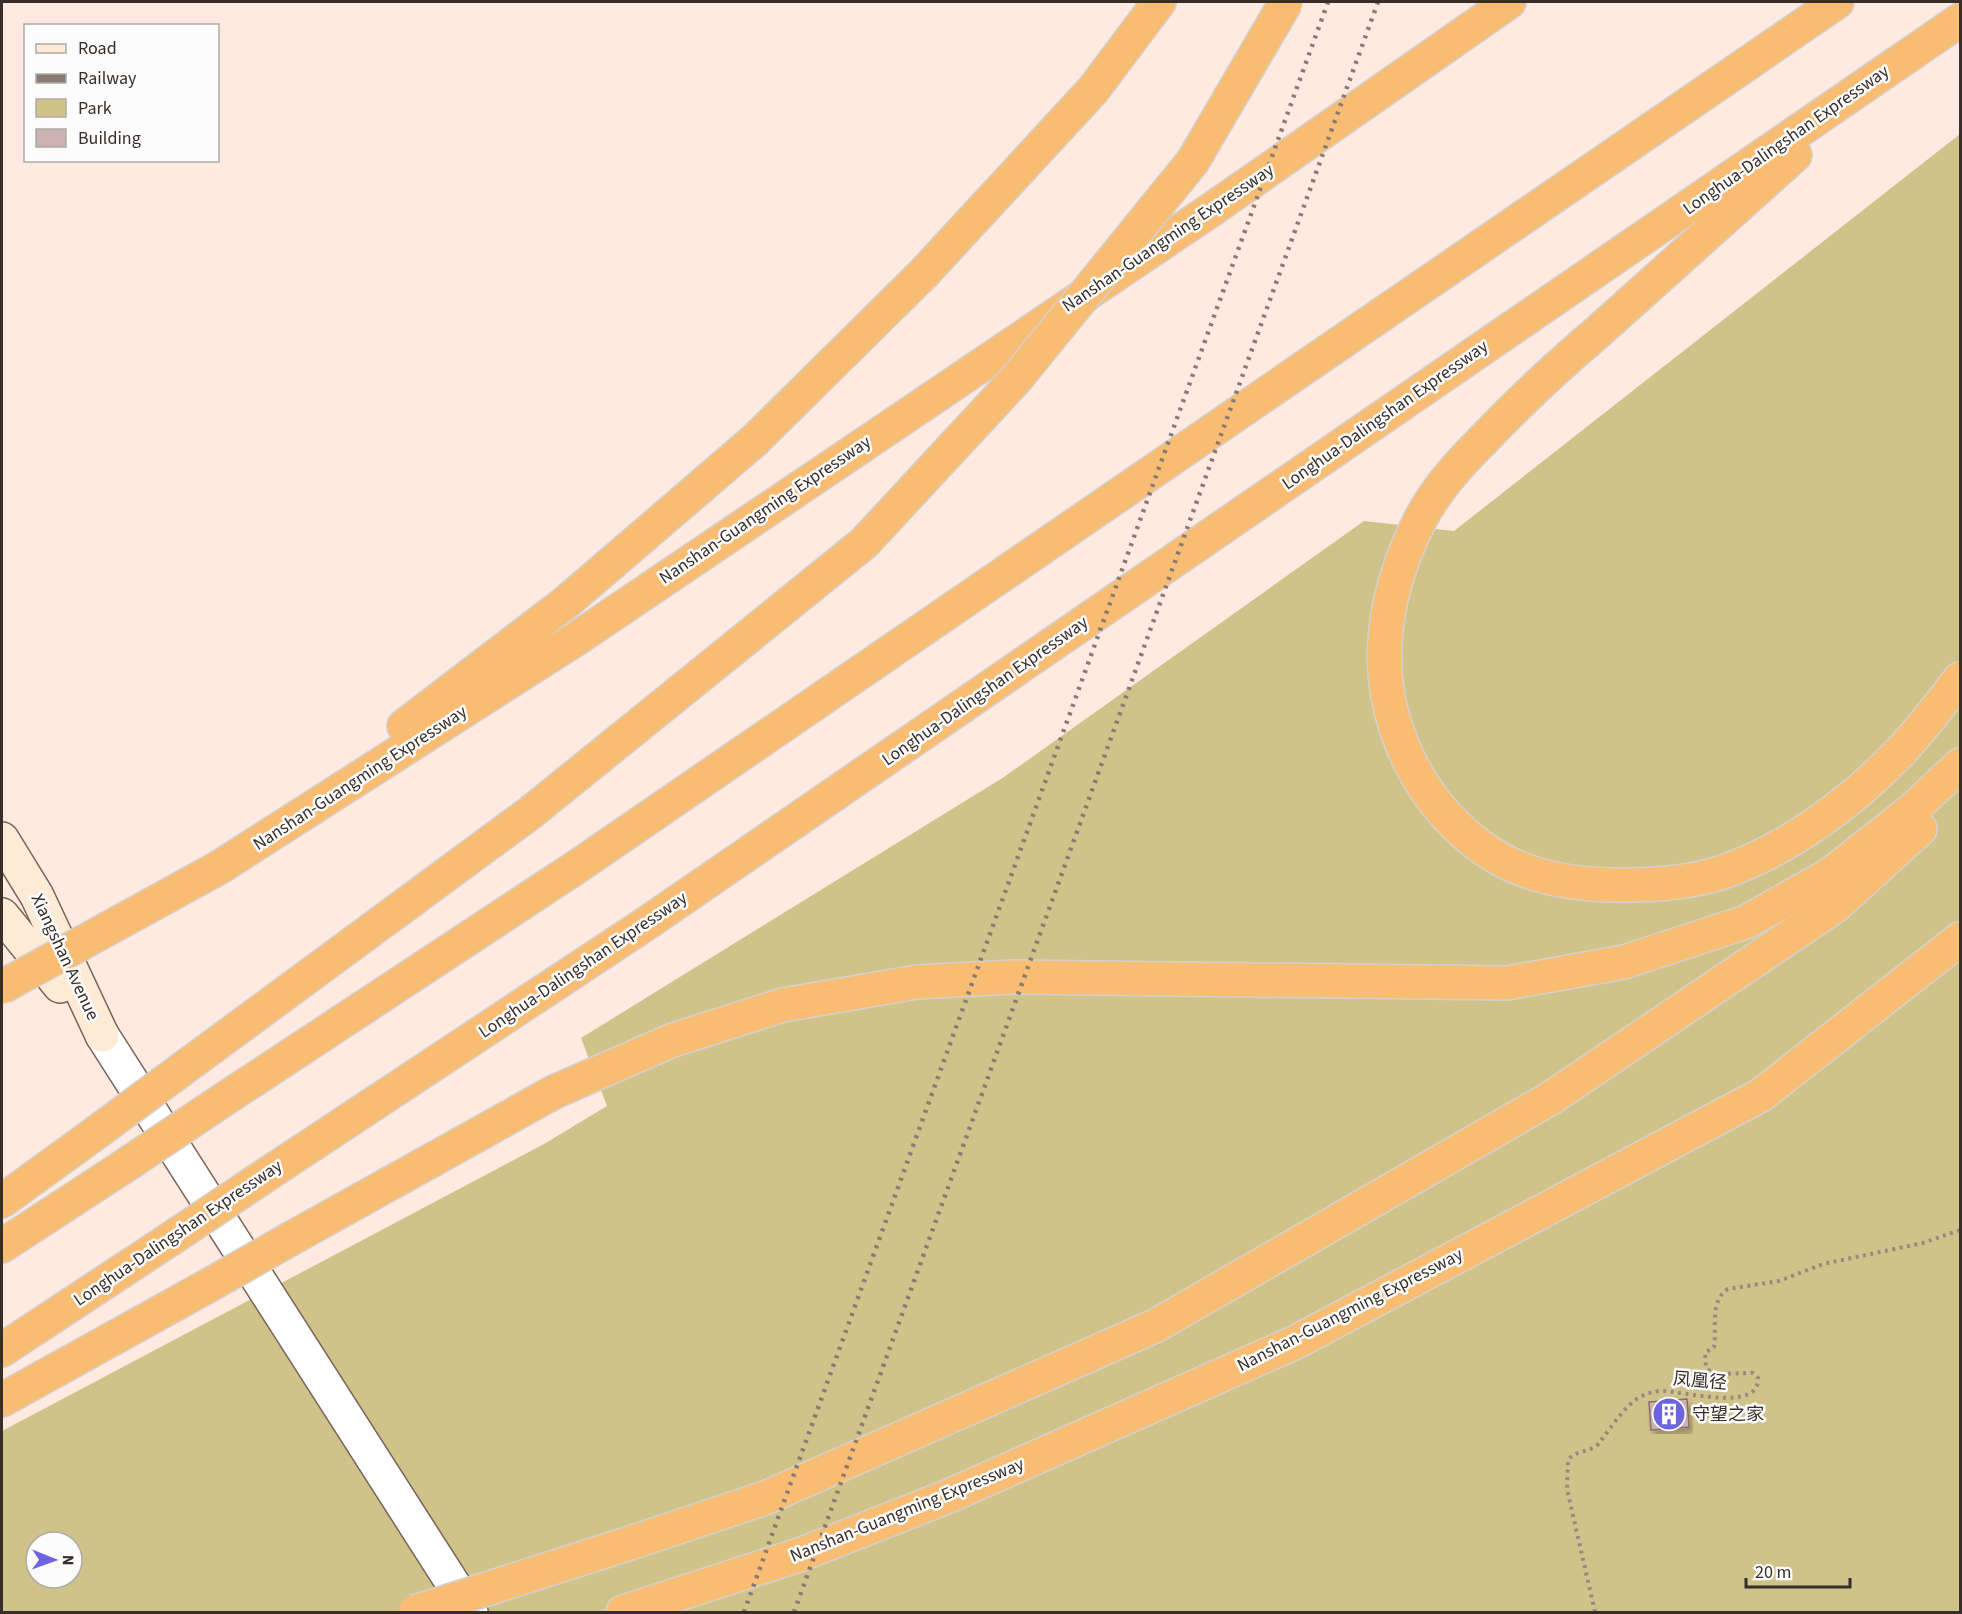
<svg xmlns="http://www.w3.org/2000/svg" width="1962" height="1614" font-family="'Source Sans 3','Noto Sans SC',sans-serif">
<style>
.green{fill:#d0c38a;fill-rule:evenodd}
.building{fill:#cdb2b1;stroke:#876e6d;stroke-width:1.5;filter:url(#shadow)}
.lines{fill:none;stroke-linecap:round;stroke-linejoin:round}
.street-casing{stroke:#786359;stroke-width:36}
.secondary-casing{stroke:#786359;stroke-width:36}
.highway-casing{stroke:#d3d1d0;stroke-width:36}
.path{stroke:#988a83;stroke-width:4;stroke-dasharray:3 4.5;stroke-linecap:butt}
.street{stroke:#fff;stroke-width:33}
.secondary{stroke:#fdebd5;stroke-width:33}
.highway{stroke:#f8bd72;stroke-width:33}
.rail{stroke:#897b74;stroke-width:4.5;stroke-dasharray:3 6;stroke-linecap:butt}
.highway-bridge-casing{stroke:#d3d1d0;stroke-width:36;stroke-linecap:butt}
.highway-bridge{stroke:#f8bd72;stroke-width:33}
.labels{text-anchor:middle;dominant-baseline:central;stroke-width:5;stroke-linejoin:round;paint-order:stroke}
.street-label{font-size:18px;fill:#372e29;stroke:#fbfcfb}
.poi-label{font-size:18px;fill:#372e29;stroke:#fbfcfb;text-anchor:start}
</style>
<defs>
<filter id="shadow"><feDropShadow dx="3.5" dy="6" stdDeviation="3" flood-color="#0004"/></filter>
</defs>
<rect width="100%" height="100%" fill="#feeae0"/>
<!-- green -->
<path class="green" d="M1960 134V1612H2V1431L544 1144 607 1106 581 1038 1004 777 1364 521 1454 531ZM36 1542H72V1578H36Z"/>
<!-- building -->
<path class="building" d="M1687 1399 1689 1427 1651 1430 1649 1402Z"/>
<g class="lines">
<!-- street casing -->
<g class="street-casing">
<path id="street" d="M102 1035 471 1612"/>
</g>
<!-- secondary casing -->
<g class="secondary-casing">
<g id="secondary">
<path d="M2 839 37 896 102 1035"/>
<path d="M2 915 60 986"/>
</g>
</g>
<!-- highway casing -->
<g class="highway-casing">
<g id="highway">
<path d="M1795 155C1730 213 1665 272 1600 330 1559 365 1520 401 1483 440 1459 464 1436 489 1420 520 1403 554 1390 592 1386 630 1375 719 1422 815 1500 859 1538 880 1584 886 1627 885 1657 885 1691 882 1720 873 1788 850 1851 803 1900 752 1922 729 1941 703 1960 679"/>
<path d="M404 726 564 604 755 440 924 273 1093 90 1159 2"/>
<path d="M220 867 579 637 1208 212 1509 2"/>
<path d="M181 1070 530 813 864 543"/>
<path d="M214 1106 578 866 1837 2"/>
<path d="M269 1173 644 925 1960 20"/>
<path d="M2 1201 97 1132"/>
<path d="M292 1238 554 1092 673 1040 783 1005 917 982 1013 977 1507 983 1624 962 1746 922 1831 874 1911 811 1960 765"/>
<path d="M2 1246 120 1169"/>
<path d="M2 1350 169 1240"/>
<path d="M2 1400 204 1288"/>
<path d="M630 1543 765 1498 1155 1326 1551 1098 1835 906 1920 829"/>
<path d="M623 1612 802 1554 949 1496 1296 1342 1761 1095 1960 939"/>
</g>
</g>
<!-- path -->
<path class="path" d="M1595 1612 1567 1489 1568 1460C1576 1450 1586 1453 1596 1446 1600 1443 1602 1439 1605 1435 1620 1416 1633 1392 1661 1391 1684 1391 1760 1413 1758 1378L1753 1373 1712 1374 1706 1367 1705 1353 1714 1347C1717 1327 1709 1301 1728 1289L1779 1281 1823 1264 1923 1243 1960 1230"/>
<!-- street -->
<use href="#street" class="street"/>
<!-- secondary -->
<use href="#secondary" class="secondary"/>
<!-- highway -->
<use href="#highway" class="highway"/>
<!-- rail -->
<g class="rail">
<path d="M744 1612 1328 2"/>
<path d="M794 1612 1378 2"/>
</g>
<!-- highway-bridge casing -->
<g class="highway-bridge-casing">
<g id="highway-bridge">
<path d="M864 543 1017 378 1193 161 1286 2"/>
<path d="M2 987 220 867"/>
<path d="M97 1132 181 1070"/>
<path d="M120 1169 214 1106"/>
<path d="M169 1240 269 1173"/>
<path d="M204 1288 292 1238"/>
<path d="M415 1612 630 1543"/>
</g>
</g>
<!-- highway-bridge -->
<use href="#highway-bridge" class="highway-bridge"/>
</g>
<!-- icons -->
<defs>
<g id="building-disc" transform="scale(1.725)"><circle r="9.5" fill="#6c65df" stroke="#fbfcfb"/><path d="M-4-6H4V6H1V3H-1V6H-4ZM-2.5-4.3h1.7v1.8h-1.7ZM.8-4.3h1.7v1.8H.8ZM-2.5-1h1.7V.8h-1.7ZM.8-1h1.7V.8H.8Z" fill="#fff"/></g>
</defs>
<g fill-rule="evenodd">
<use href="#building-disc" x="1669" y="1414"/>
</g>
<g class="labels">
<!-- street labels -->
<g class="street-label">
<text transform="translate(1786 140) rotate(-35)">Longhua-Dalingshan Expressway</text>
<text transform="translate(1168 238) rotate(-34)">Nanshan-Guangming Expressway</text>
<text transform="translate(1385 415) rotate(-35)">Longhua-Dalingshan Expressway</text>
<text transform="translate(765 510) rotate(-34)">Nanshan-Guangming Expressway</text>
<text transform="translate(985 691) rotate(-35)">Longhua-Dalingshan Expressway</text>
<text transform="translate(360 778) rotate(-33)">Nanshan-Guangming Expressway</text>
<text transform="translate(65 957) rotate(65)">Xiangshan Avenue</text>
<text transform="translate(583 965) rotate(-34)">Longhua-Dalingshan Expressway</text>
<text transform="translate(178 1233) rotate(-34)">Longhua-Dalingshan Expressway</text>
<text transform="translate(1350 1310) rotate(-27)">Nanshan-Guangming Expressway</text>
<text transform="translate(1700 1381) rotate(5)">凤凰径</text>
<text transform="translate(907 1510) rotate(-22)">Nanshan-Guangming Expressway</text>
</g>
<!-- poi labels -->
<g class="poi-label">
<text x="1692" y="1414">守望之家</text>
</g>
</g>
<!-- border -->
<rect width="1962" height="1614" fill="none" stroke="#372e29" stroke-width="6"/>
<!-- legend -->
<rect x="24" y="24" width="195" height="138" fill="#fbfcfb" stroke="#adaaa7" stroke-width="1.5"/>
<rect x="36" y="44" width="30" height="9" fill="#fdebd5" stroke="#adaaa7" stroke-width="1.5"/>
<text x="78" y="54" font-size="18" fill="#372e29">Road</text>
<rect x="36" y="74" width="30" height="9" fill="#897b74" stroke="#adaaa7" stroke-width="1.5"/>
<text x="78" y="84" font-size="18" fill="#372e29">Railway</text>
<rect x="36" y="99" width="30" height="18" fill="#d0c38a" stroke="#adaaa7" stroke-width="1.5"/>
<text x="78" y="114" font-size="18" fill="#372e29">Park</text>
<rect x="36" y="129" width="30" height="18" fill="#cdb2b1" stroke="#adaaa7" stroke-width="1.5"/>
<text x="78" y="144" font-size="18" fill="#372e29">Building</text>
<!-- north arrow -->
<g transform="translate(54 1560) rotate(91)"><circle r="28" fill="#fbfcfb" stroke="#adaaa7" stroke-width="1.5"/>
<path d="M0-4.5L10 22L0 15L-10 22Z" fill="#6c65df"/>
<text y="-9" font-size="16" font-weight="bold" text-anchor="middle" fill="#372e29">N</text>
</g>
<!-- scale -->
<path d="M1746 1578v9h104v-9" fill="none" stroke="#372e29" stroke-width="3"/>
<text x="1755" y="1578" font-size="18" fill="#372e29" stroke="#fbfcfb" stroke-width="4.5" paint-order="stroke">20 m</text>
</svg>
